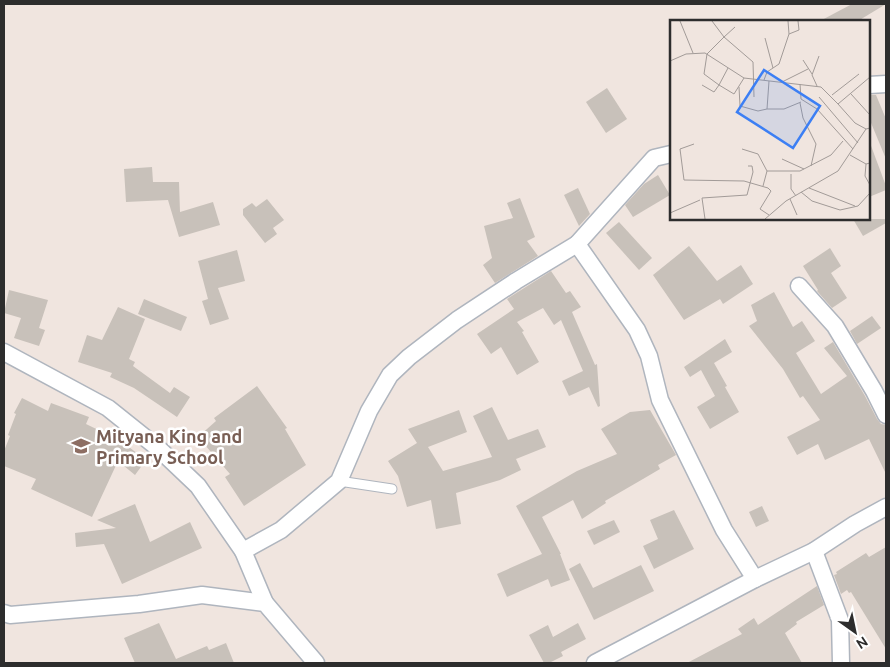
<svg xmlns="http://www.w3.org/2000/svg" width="890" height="667" font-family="Ubuntu,sans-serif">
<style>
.building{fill:#c8c1ba}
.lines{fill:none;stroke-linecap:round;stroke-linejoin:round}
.lane-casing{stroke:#afb5be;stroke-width:11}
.street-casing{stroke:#afb5be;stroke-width:19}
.lane{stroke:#fff;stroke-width:9}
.street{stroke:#fff;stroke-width:16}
.labels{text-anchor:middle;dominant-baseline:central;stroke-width:5;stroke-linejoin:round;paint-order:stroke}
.education-label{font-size:18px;font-weight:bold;fill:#785e54;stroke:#fff;text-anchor:start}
.inset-road{fill:none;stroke:#a29b98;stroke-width:1}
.view{fill:#3c7ff4;fill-opacity:0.15;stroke:#3c7ff4;stroke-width:2.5}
.inset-edge{fill:none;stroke:#2d2d2d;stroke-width:2.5}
</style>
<rect width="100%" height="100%" fill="#f0e5df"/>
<!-- building -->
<g class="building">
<path d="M852 4H886L858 21H820Z"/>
<path d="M607 88 627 119 606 133 586 102Z"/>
<path d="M869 95H876L886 119V159L869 118Z"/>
<path d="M869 143H870L886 186V190L869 197Z"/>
<path d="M152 167 153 182H179L180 212 213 202 220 225 179 237 168 200 126 202 124 169Z"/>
<path d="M658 175 670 195 633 217 625 205 644 184Z"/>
<path d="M578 188 590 214 579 226 564 195Z"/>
<path d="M520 198 535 237 527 241 538 256 495 283 483 265 492 258 484 226 513 218 507 203Z"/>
<path d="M267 199 284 220 273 228 277 234 265 243 243 215V209L252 203 256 207Z"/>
<path d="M853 219H886V223L863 236Z"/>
<path d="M619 222 652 258 639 270 606 233Z"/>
<path d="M689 246 717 281 741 265 753 284 723 304 720 299 684 320 653 275Z"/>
<path d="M830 248 841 266 831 273 847 298 832 308 817 291 818 290 803 266Z"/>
<path d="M237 250 245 281 218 288 229 319 210 325 202 301 208 299 198 261Z"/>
<path d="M551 271 566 293 570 291 581 307 572 312 595 365 597 364 600 406 598 407 589 387 569 396 562 381 583 371 561 320 554 325 543 308 517 322 524 331 522 332 539 362 517 375 501 347 491 354 477 334 514 309 507 299Z"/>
<path d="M9 290 48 300 39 328 45 330 39 346 14 338 21 318 4 313Z"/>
<path d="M774 292 793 327 802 321 815 341 796 353 821 394 847 376 824 348 833 342 865 396 877 419 881 424 886 425V474L869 439 825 460 818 444 797 455 787 437 820 420 803 396 800 398 783 369 749 326 757 321 751 305Z"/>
<path d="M144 299 187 317 181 331 138 314Z"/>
<path d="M118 307 145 319 129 359 135 362 133 366 170 393 174 387 190 397 177 417 134 388 110 377 112 373 78 362 87 335 102 340Z"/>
<path d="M872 316 881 328 857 344 850 331Z"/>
<path d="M725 339 732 352 714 363 727 386 725 387 739 412 710 429 697 407 715 396 701 370 690 377 684 367Z"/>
<path d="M257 386 287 428 285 429 306 465 244 506 225 477 230 474 198 437 216 421 214 418Z"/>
<path d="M22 398 48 411 51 403 89 417 86 424 121 441 146 460 135 475 118 461 92 517 31 489 36 479 4 466V451L10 436 8 435 16 414 14 413Z"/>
<path d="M492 407 508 440 538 429 546 447 516 459 521 470 500 480 456 493 461 524 436 529 431 500 407 507 398 476 388 461 417 443 408 429 459 410 467 432 428 447 443 471 492 457 473 416Z"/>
<path d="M650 410 676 455 658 465 660 469 643 479 605 501 606 503 582 519 573 500 542 517 561 554H560L570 580 551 587 548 579 507 597 497 574 542 554 516 506 577 471 617 454 601 429 630 412Z"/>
<path d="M135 504 150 542 190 522 202 548 122 584 104 544 76 547 75 533 116 528 97 520Z"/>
<path d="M762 506 769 521 756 527 749 512Z"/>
<path d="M674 510 694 549 654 569 643 546 658 539 650 520Z"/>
<path d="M614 520 620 532 594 545 587 531Z"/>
<path d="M886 547V649L851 592 849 593 847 590 841 594 834 575 837 574 836 572 866 553 869 557Z"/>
<path d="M580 563 593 588 641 565 654 591 594 620 569 569Z"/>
<path d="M817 586 824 605 796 622 797 624 785 633 802 663H687L742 634 738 629 754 618 758 625Z"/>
<path d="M159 623 176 659 207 646 209 650 226 643 234 663H135L124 638Z"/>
<path d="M578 623 586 639 561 652 563 656 549 663H544L529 635 548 625 553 637Z"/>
</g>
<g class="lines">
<!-- lane casing -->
<g class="lane-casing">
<path id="lane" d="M339 481 392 489"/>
</g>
<!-- street casing -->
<g class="street-casing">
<g id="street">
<path d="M869 85 886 84"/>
<path d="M671 154 654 158 577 244 637 330 649 356 660 400 724 530 755 579"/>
<path d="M799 286 835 326 874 391 886 415"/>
<path d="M4 352 108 408 158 448 198 486 243 551"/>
<path d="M814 551 840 620 841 663"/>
<path d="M265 603 243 551 281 530 339 481 369 411 390 375 409 357 457 320 516 281 577 244"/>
<path d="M4 613 10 615 139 604 202 595 265 603 316 663"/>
<path d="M595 663 755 579 814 551 855 524 886 507"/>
</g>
</g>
<!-- lane -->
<use href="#lane" class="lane"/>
<!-- street -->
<use href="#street" class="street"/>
</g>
<!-- icons -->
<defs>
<g id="school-bare" transform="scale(1.5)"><path d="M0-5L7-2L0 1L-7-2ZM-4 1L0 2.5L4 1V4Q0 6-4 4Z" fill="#8d6e63" stroke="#fff" stroke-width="2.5" paint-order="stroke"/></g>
</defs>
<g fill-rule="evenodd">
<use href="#school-bare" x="81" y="446"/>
</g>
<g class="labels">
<!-- education labels -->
<g class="education-label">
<text x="96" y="436">Mityana King and<tspan x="96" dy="21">Primary School</tspan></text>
</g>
</g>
<!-- overview -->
<g transform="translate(670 20)">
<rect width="200" height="200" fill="#f0e5df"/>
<path class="inset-road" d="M10 1 23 33M42 1 54 17 37 34 34 54 49 65 58 48M65 7 54 17 83 42 84 77M119 14 129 10 128 1M95 18 103 48M133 40 142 54M0 41 16 34 35 33 74 58 151 67 168 84M94 60 97 52 109 44 119 14 118 1M112 62 138 49M130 64 131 79 147 89 183 129M32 65 44 72 49 65 64 74 74 58M147 66 142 55 149 36M69 67 70 86 88 91 97 89 99 61M181 74 200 95M162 75 189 54M149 77 188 123M130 83 133 98 146 124 141 146M97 89H114L131 82M196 109 185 103 168 84 200 57M24 124 10 129 14 160 74 161 98 168 101 171 90 189 99 195M72 129 88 134 97 151 93 166M180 135 196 144 200 143M112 139 134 149M196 144 195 156 200 165M97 151H130L161 135 173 121M121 154V169L126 176M139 168 185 186M131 172 142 181 170 190 188 186 200 173M120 179 127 195M0 193 30 180M35 199 32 178 77 175 83 152 82 146H78M95 199 116 181 168 151 196 109 200 108"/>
<path class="view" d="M94 50 150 86 123 128 67 92Z"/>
<rect width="200" height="200" class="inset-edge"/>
</g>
<!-- border -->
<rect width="890" height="667" fill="none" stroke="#2d2d2d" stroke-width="10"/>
<!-- north arrow -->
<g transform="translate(855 632) rotate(147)" stroke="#ffffff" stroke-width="4" paint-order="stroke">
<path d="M0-4L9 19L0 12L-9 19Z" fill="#2d2d2d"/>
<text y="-8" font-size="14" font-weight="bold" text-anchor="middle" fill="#2d2d2d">N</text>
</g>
</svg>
